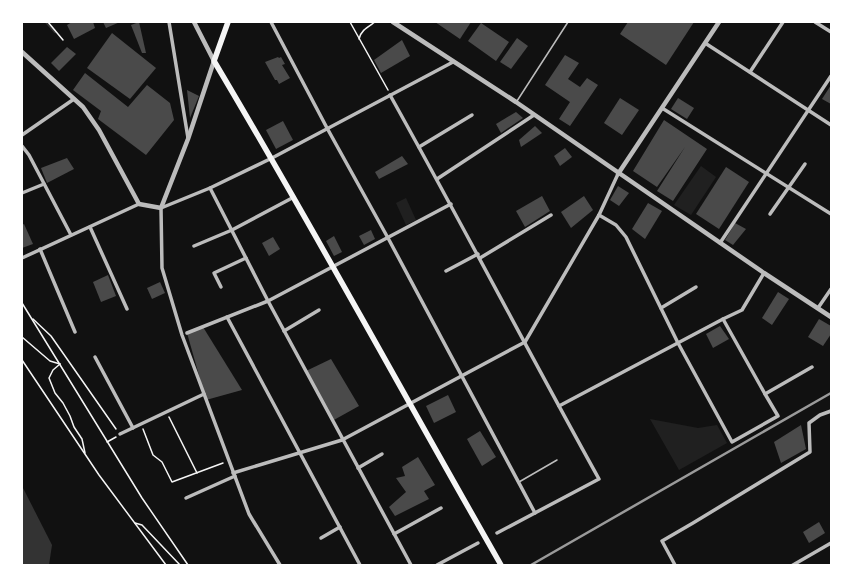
<svg xmlns="http://www.w3.org/2000/svg" width="853" height="587" font-family="'Public Sans',sans-serif">
<style>
.green{fill:#202020}
.water{fill:#333}
.lines{fill:none;stroke-linecap:round;stroke-linejoin:round}
.stream{stroke:#333;stroke-width:2.5}
.building{fill:#4a4a4a}
.path{stroke:#f5f5f5;stroke-width:1.5}
.service{stroke:#bcbcbc;stroke-width:1.5}
.minor{stroke:#bcbcbc;stroke-width:3.5}
.tertiary{stroke:#bcbcbc;stroke-width:4.5}
.primary{stroke:#f5f5f5;stroke-width:5.5}
.rail{stroke:#9a9a9a;stroke-width:2.5}
</style>
<rect width="100%" height="100%" fill="#111"/>
<!-- green -->
<g class="green">
<path d="M701 166 716 177 691 215 674 205Z"/>
<path d="M406 198 416 220 406 225 396 203Z"/>
<path d="M650 419 698 428 717 425 727 443 679 470Z"/>
</g>
<!-- water -->
<path class="water" d="M22 486 52 545 49 565H22Z"/>
<g class="lines">
<!-- stream -->
<path class="stream" d="M46 22 55 32"/>
</g>
<!-- building -->
<g class="building">
<path d="M72 22H93L95 28 74 39 67 25Z"/>
<path d="M103 22H120L106 28Z"/>
<path d="M139 22 146 53H142L131 25Z"/>
<path d="M435 22H471L460 39Z"/>
<path d="M628 22H694L666 65 620 34Z"/>
<path d="M481 23 509 42 496 61 468 41Z"/>
<path d="M112 33 156 68 130 99 87 68Z"/>
<path d="M517 38 528 46 511 69 500 62Z"/>
<path d="M402 40 410 56 381 73 374 60Z"/>
<path d="M67 47 76 54 59 71 51 63Z"/>
<path d="M565 55 579 63 568 79 580 87 587 78 598 85 570 126 559 119 570 102 545 85Z"/>
<path d="M278 57 279 58 281 57 285 64 282 65 290 78 279 84 277 80H275L265 62Z"/>
<path d="M85 73 128 107 147 85 170 103 174 120 146 155 98 119 101 111 73 90Z"/>
<path d="M831 85V104L822 99Z"/>
<path d="M187 90 199 96 190 118Z"/>
<path d="M620 98 639 110 622 135 604 123Z"/>
<path d="M678 98 694 108 687 119 671 109Z"/>
<path d="M516 112 523 118 501 133 496 124Z"/>
<path d="M664 120 707 149 673 201 657 191 685 147 657 187 633 171Z"/>
<path d="M283 121 293 140 276 149 266 130Z"/>
<path d="M535 126 542 133 521 147 519 140Z"/>
<path d="M565 148 572 157 560 166 554 156Z"/>
<path d="M402 156 408 164 379 179 375 172Z"/>
<path d="M67 158 74 169 47 183 41 168Z"/>
<path d="M726 167 749 182 719 229 696 214Z"/>
<path d="M618 186 629 193 619 206 610 200Z"/>
<path d="M542 196 550 211 525 227 516 211Z"/>
<path d="M584 196 593 210 571 228 561 212Z"/>
<path d="M648 203 662 211 645 239 632 229Z"/>
<path d="M735 223 746 229 733 245 725 240Z"/>
<path d="M24 224 33 244 22 248V225Z"/>
<path d="M371 230 375 239 364 245 359 236Z"/>
<path d="M334 236 342 252 334 256 326 241Z"/>
<path d="M273 237 280 249 269 256 262 243Z"/>
<path d="M108 275 116 296 101 302 93 282Z"/>
<path d="M160 282 165 293 152 299 147 288Z"/>
<path d="M778 292 789 299 772 325 762 318Z"/>
<path d="M819 319 831 326V334L823 346 808 337Z"/>
<path d="M720 326 729 339 713 348 706 334Z"/>
<path d="M203 327 242 390 206 400 187 333Z"/>
<path d="M331 359 359 406 332 421 306 371Z"/>
<path d="M448 395 456 412 434 423 426 406Z"/>
<path d="M801 425 806 449 781 463 774 442Z"/>
<path d="M480 431 496 457 482 466 467 439Z"/>
<path d="M418 457 435 485 424 491 429 499 395 516 389 507 406 492 396 478 405 476 402 467Z"/>
<path d="M819 522 825 533 809 543 803 532Z"/>
</g>
<g class="lines">
<!-- path -->
<g class="path">
<path d="M48 22 63 40"/>
<path d="M350 22 388 90"/>
<path d="M359 39C361 30 368 27 375 22"/>
<path d="M22 303 142 498 188 565"/>
<path d="M33 319 51 336 116 429"/>
<path d="M22 337 50 361 60 364"/>
<path d="M22 360 99 475 166 565"/>
<path d="M60 364 53 370 49 378 55 393 63 403 70 416 74 427 82 439 85 453"/>
<path d="M169 417 197 473"/>
<path d="M143 429 153 455 162 462 172 482 223 463"/>
<path d="M107 442 116 437"/>
<path d="M135 523 142 525 180 565"/>
</g>
<!-- service -->
<g class="service">
<path d="M517 101 568 22"/>
<path d="M519 482 557 460"/>
</g>
<!-- minor -->
<g class="minor">
<path d="M169 22 188 138"/>
<path d="M271 22 327 128 388 238 535 513"/>
<path d="M815 22 831 32"/>
<path d="M705 43 831 125"/>
<path d="M750 72 783 22"/>
<path d="M390 95C461 222 528 351 599 479L497 533"/>
<path d="M662 108 831 214"/>
<path d="M22 135 74 99"/>
<path d="M22 146 29 155 71 235"/>
<path d="M419 147 472 115"/>
<path d="M437 179 534 115"/>
<path d="M210 188 268 301 411 565"/>
<path d="M22 193 44 184"/>
<path d="M770 214 805 164"/>
<path d="M599 215 616 225 626 237 678 343 732 442 778 416 765 394"/>
<path d="M90 227 127 309"/>
<path d="M720 243 831 76"/>
<path d="M194 246 232 230 294 197"/>
<path d="M40 249 75 332"/>
<path d="M22 258 139 204"/>
<path d="M480 258 551 215"/>
<path d="M446 271 478 254"/>
<path d="M221 287 214 273 246 258"/>
<path d="M661 308 696 287"/>
<path d="M818 308 831 289"/>
<path d="M227 317 360 565"/>
<path d="M723 319 765 394 812 367"/>
<path d="M284 331 319 310"/>
<path d="M187 333 268 301 451 204"/>
<path d="M95 357 133 428"/>
<path d="M559 406 723 319 742 310 764 273"/>
<path d="M120 434 204 394"/>
<path d="M358 468 382 454"/>
<path d="M233 473 342 440 525 342 599 215 618 174"/>
<path d="M186 498 235 476"/>
<path d="M394 534 441 508"/>
<path d="M321 538 340 527"/>
<path d="M280 565 249 514 182 335 162 268 161 208 210 188 272 158 453 62"/>
<path d="M437 565 478 543"/>
<path d="M675 565 662 541 693 523 810 452 809 423 820 415 831 411"/>
<path d="M793 565 831 543"/>
</g>
<!-- tertiary -->
<g class="tertiary">
<path d="M393 22 516 102 764 273 831 317"/>
<path d="M22 52 83 107 99 130 139 204 161 208 188 139 214 61 194 22"/>
<path d="M618 174 719 22"/>
</g>
<!-- primary -->
<path class="primary" d="M228 22 214 61C313 227 405 397 501 565"/>
<!-- rail -->
<path class="rail" d="M531 565 831 393"/>
</g>
<!-- border -->
<rect width="853" height="587" fill="none" stroke="#ffffff" stroke-width="46"/>
</svg>
